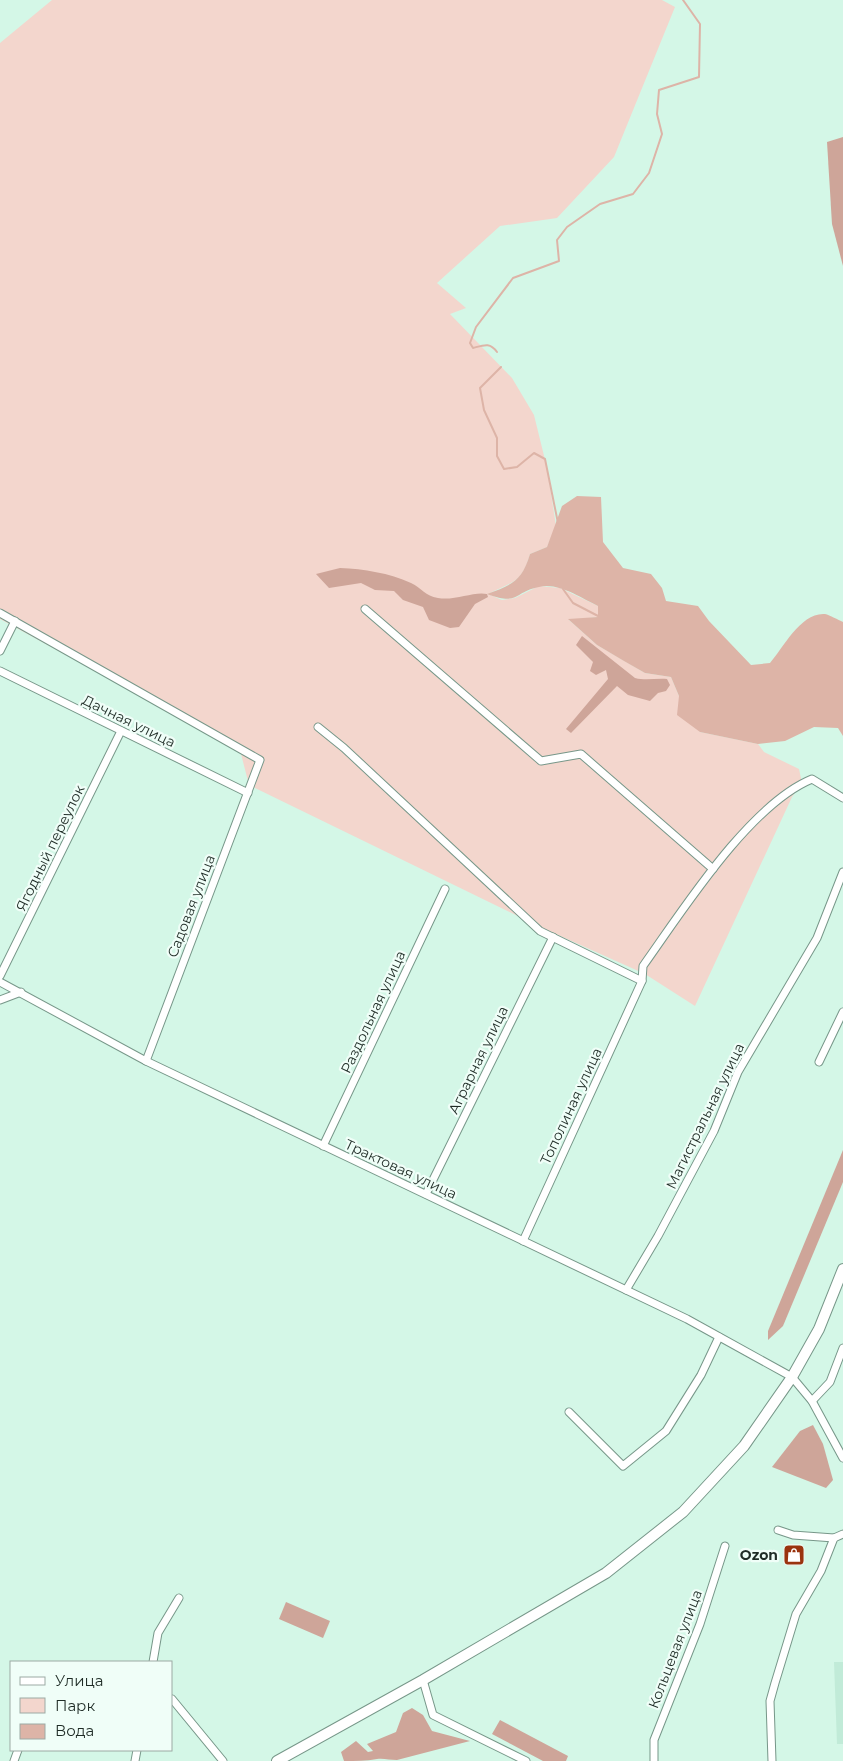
<svg xmlns="http://www.w3.org/2000/svg" width="843" height="1761" font-family="Montserrat,sans-serif">
<style>
.built{fill:#c1ebd8}
.green{fill:#f3d6cd}
.forest{fill:#cea599}
.water{fill:#ddb4a7}
.lines{fill:none;stroke-linecap:round;stroke-linejoin:round}
.stream{stroke:#ddb4a7;stroke-width:2}
.minor-casing{stroke:#779789;stroke-width:9}
.secondary-casing{stroke:#779789;stroke-width:12}
.minor{stroke:#fff;stroke-width:7}
.secondary{stroke:#fff;stroke-width:10}
.labels{text-anchor:middle;dominant-baseline:central;stroke-width:4.5;stroke-linejoin:round;paint-order:stroke}
.street-label{font-size:14px;fill:#1f2c26;stroke:#f0fef8}
.poi-label{font-size:14px;font-weight:bold;fill:#1f2c26;stroke:#f0fef8;text-anchor:end}
</style>
<rect width="100%" height="100%" fill="#d4f7e7"/>
<!-- built -->
<path class="built" d="M834 1662H843V1744H837Z"/>
<!-- green -->
<path class="green" d="M52 0H662L675 7 614 157 557 218 500 226 437 283 466 308 450 314 512 378 534 415 547 468 556 526 547 547 530 554C522 583 512 582 488 594L502 600 515 598 539 586 560 588 598 606V617L569 620 597 645 645 673 671 677 679 696 700 732 758 744 764 752 799 769 802 783 792 797 695 1006 645 974 538 926 249 785 240 750 0 619V43Z"/>
<!-- forest -->
<g class="forest">
<path d="M843 137V266L832 224 827 142Z"/>
<path d="M340 568C364 569 389 573 411 583 422 588 425 596 438 598 455 601 474 591 487 594L488 597 475 604 459 627 450 628 429 620 423 607 403 600 394 591 375 590 361 583 329 588 316 574Z"/>
<path d="M582 636 635 678C646 681 656 678 667 679L670 685 666 691 658 693 650 701 628 695 617 686 571 733 566 729 608 679 606 670 596 675 590 671 593 662 576 645Z"/>
<path d="M843 1150V1182L783 1326 768 1340V1331Z"/>
<path d="M813 1425 823 1444 833 1480 826 1488 772 1467 800 1431Z"/>
<path d="M286 1602 330 1621 323 1638 279 1619Z"/>
<path d="M412 1708 423 1715 432 1731 470 1741 397 1760C390 1760 383 1758 377 1759 366 1761 356 1761 344 1761L341 1752 356 1741 368 1752 373 1751 367 1744 396 1732 403 1713Z"/>
<path d="M500 1720 568 1756 566 1761H543L492 1734Z"/>
</g>
<!-- water -->
<path class="water" d="M577 496 601 497 603 542 623 568 651 574 662 588 666 601 698 606 709 621 751 665 770 663C783 648 801 612 825 614 830 615 838 620 843 622V736L838 728 814 727 785 741 758 744 700 732 677 715 679 696 671 677 645 673 624 661 597 645 568 619 598 617V606C581 598 558 582 539 587 513 592 520 606 487 594 512 585 522 581 530 554L547 547 562 506Z"/>
<g class="lines">
<!-- stream -->
<g class="stream">
<path d="M497 352C490 342 484 345 473 348L470 343 476 327 513 278 559 261 557 240 567 227 600 204 633 194 649 173 662 134 657 114 659 90 699 77 700 24 683 0"/>
<path d="M501 367 480 388 484 410 497 438V456L504 469 517 467 534 453 545 459 558 523"/>
<path d="M563 589 573 603 600 617"/>
</g>
<!-- minor casing -->
<g class="minor-casing">
<g id="minor">
<path d="M365 609 541 761 581 754 713 869"/>
<path d="M0 613 260 760 146 1061"/>
<path d="M0 651 15 621"/>
<path d="M0 671 248 793"/>
<path d="M318 727 344 748 540 931 642 981"/>
<path d="M0 976 121 731"/>
<path d="M0 982 146 1061 687 1319 792 1377 812 1401 843 1458"/>
<path d="M0 1000 21 992"/>
<path d="M819 1062 843 1012"/>
<path d="M323 1146 445 889"/>
<path d="M426 1194 553 937"/>
<path d="M523 1241 642 981 643 966C683 910 749 805 812 779L843 798"/>
<path d="M626 1290 658 1236 714 1131 738 1072 817 938 843 872"/>
<path d="M812 1401 830 1382 843 1348"/>
<path d="M569 1412 623 1466 666 1431 701 1375 719 1337"/>
<path d="M778 1530 793 1535 834 1538"/>
<path d="M153 1662 158 1633 179 1598"/>
<path d="M423 1680 433 1715 526 1761"/>
<path d="M172 1699 223 1761"/>
<path d="M14 1761 18 1750"/>
<path d="M135 1761 137 1750"/>
<path d="M654 1761V1740L700 1624 725 1546"/>
<path d="M772 1761 770 1701 775 1683 796 1614 821 1571 834 1538 843 1534"/>
</g>
</g>
<!-- secondary casing -->
<g class="secondary-casing">
<path id="secondary" d="M277 1761 423 1680 606 1573 683 1512 744 1446 792 1377 819 1329 843 1269"/>
</g>
<!-- minor -->
<use href="#minor" class="minor"/>
<!-- secondary -->
<use href="#secondary" class="secondary"/>
</g>
<!-- icons -->
<defs>
<g id="shop-square" transform="scale(1.125)"><rect x="-9" y="-9" width="18" height="18" rx="4" fill="#9a330f" stroke="#f0fef8"/><path d="M-5-2.5h2.3a2.7 3.5 0 0 1 5.4 0H5L5.5 6h-11ZM-1.5-2.5h3a1.5 2.3 0 0 0-3 0Z" fill="#fff"/></g>
</defs>
<g fill-rule="evenodd">
<use href="#shop-square" x="794" y="1555"/>
</g>
<g class="labels">
<!-- street labels -->
<g class="street-label">
<text transform="translate(129 721) rotate(26)">Дачная улица</text>
<text transform="translate(50 848) rotate(-64)">Ягодный переулок</text>
<text transform="translate(191 906) rotate(-69)">Садовая улица</text>
<text transform="translate(373 1012) rotate(-65)">Раздольная улица</text>
<text transform="translate(478 1060) rotate(-64)">Аграрная улица</text>
<text transform="translate(571 1106) rotate(-65)">Тополиная улица</text>
<text transform="translate(705 1116) rotate(-64)">Магистральная улица</text>
<text transform="translate(401 1169) rotate(25)">Трактовая улица</text>
<text transform="translate(675 1649) rotate(-69)">Кольцевая улица</text>
</g>
<!-- poi labels -->
<g class="poi-label">
<text x="778" y="1555">Ozon</text>
</g>
</g>
<!-- legend -->
<rect x="10" y="1661" width="162" height="90" fill="#f0fef8" stroke="#9caaa4"/>
<rect x="20" y="1677" width="25" height="8" fill="#ffffff" stroke="#9caaa4"/>
<text x="55" y="1686" font-size="15" fill="#1f2c26">Улица</text>
<rect x="20" y="1698" width="25" height="15" fill="#f3d6cd" stroke="#9caaa4"/>
<text x="55" y="1711" font-size="15" fill="#1f2c26">Парк</text>
<rect x="20" y="1724" width="25" height="15" fill="#ddb4a7" stroke="#9caaa4"/>
<text x="55" y="1736" font-size="15" fill="#1f2c26">Вода</text>
</svg>
